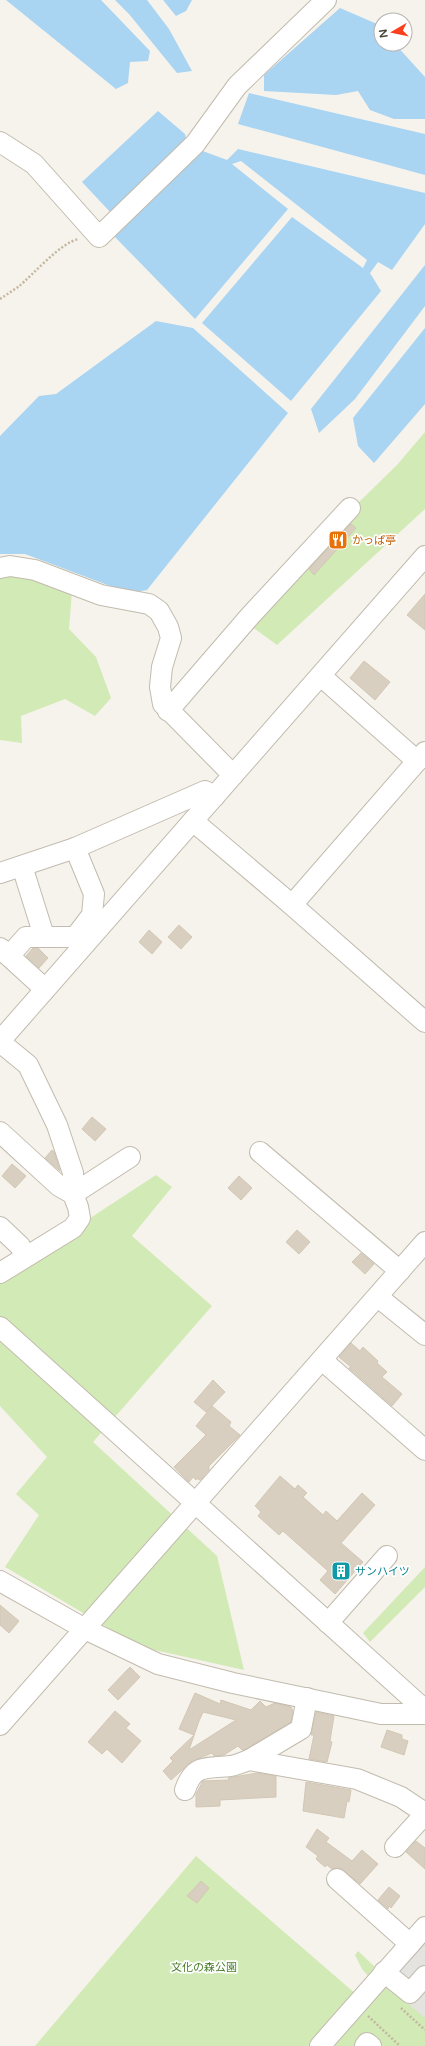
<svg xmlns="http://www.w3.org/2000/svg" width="425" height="2046" font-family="'Varela Round','Noto Sans JP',sans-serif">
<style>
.green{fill:#d2eab5}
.parking{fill:#e5e3e0}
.water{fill:#a9d4f2}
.building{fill:#d8cfc1;stroke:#d3c7b4;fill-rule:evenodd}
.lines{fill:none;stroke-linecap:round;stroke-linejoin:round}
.minor-casing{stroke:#c2bbae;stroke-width:22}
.path{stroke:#c4b79f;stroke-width:2.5;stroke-dasharray:2 2;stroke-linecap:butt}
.minor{stroke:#fff;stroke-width:20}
.labels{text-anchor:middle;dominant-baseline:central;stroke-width:3.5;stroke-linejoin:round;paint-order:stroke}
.food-label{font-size:11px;fill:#c56008;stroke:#fff;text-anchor:start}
.culture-label{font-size:11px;fill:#0d838f;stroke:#fff;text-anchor:start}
.park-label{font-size:11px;fill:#4a7f2a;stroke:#fff}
</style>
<rect width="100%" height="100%" fill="#f6f3ec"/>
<!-- green -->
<g class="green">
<path d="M425 432V509L277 645 240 618 397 465Z"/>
<path d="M0 569 72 591 69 629 96 657 111 698 95 716 65 699 21 716 22 743 0 740Z"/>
<path d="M156 1175 172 1187 132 1236 212 1306 93 1442 217 1556 244 1670 141 1647 5 1567 39 1515 16 1494 47 1457 0 1406V1277Z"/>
<path d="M425 1567V1587L370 1642 363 1633Z"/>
<path d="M196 1856 364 2001 425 1930V2046H35Z"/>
<path d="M358 1951 375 1967 368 1976 362 1969 355 1955Z"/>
</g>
<!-- parking -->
<path class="parking" d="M425 1937V2018L385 1984Z"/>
<!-- water -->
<g class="water">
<path d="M6 0H101L150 51 148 61 130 62 128 83 116 89Z"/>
<path d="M115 0H147L169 29 192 71 177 73 129 14Z"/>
<path d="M163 0H192L186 11 176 16Z"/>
<path d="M340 8 377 24 381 28V44H395L425 77V119H394L370 110 358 91 336 95 264 91V75Z"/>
<path d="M249 93 425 134V175L238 124Z"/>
<path d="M158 111 185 134 187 142 112 214 82 182Z"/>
<path d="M238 149 425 193V224L392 270 378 262 370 273 381 291 291 401 202 323 292 217 363 268 367 260 241 161 232 164 288 209 195 319 114 236 200 150 227 160Z"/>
<path d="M425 265V306L355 399 319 433 311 409Z"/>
<path d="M156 321 193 328 288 413 147 590 129 593 25 554H0V436L39 396 56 394Z"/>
<path d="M425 328V404L374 463 358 446 353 418Z"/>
</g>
<!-- building -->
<g class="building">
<path d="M351 524 356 528 314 575 309 569Z"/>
<path d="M425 594V630L407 615Z"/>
<path d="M364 661 390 682 375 700 350 678Z"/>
<path d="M179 925 192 937 181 949 168 937Z"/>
<path d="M149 930 162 942 152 954 139 942Z"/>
<path d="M33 948H38L48 958 39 968 26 956Z"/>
<path d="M92 1117 106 1129 95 1141 82 1129Z"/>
<path d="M52 1150 54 1152 60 1171 45 1158Z"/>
<path d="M12 1164 26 1176 15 1188 2 1176Z"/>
<path d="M239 1176 252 1188 241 1200 228 1188Z"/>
<path d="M297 1230 310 1242 299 1254 286 1242Z"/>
<path d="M361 1253 374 1264 365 1274 352 1262Z"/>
<path d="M351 1343 360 1351 363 1347 378 1361 377 1363 387 1372 382 1377 402 1394 392 1406 349 1368 351 1367 339 1357Z"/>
<path d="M213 1380 225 1392 206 1412 194 1402Z"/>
<path d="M212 1406 231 1422 229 1426 240 1435 209 1466V1470L201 1479 199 1480 197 1478 196 1480 193 1477 189 1482 174 1467 206 1435 196 1426Z"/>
<path d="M280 1476 295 1489 298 1485 307 1493 303 1497 323 1515 326 1511 337 1521 362 1493 375 1505 341 1543 363 1562 335 1594 320 1580 328 1571 283 1531 279 1535 258 1516 261 1512 255 1506Z"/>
<path d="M0 1605 19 1621 9 1633 0 1625Z"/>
<path d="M130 1667 140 1677 118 1700 108 1690Z"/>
<path d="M195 1693 220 1704 221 1700 251 1710 260 1701 266 1707 275 1703 291 1707 293 1711 291 1722 244 1750H242L238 1746 224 1755 214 1756 212 1753 192 1761 171 1780 163 1771 173 1761 170 1758 194 1735 179 1729ZM203 1712 236 1720 189 1750 199 1721Z"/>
<path d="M115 1711 130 1724 126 1728 141 1741 122 1763 107 1749 102 1754 88 1742Z"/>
<path d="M316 1712 334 1716 330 1741 332 1742 327 1762 309 1759 314 1735H311Z"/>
<path d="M387 1730 402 1735V1739L408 1741 404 1755 381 1747Z"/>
<path d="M257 1773 276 1776V1797L220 1800V1806L196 1807V1794L203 1781 229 1780 228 1778Z"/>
<path d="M306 1782 351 1790 349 1802 347 1801 344 1818 303 1811Z"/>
<path d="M317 1829 329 1838 326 1842 352 1861 362 1850 378 1864 360 1884 340 1868 332 1869 327 1865 325 1867 316 1859 318 1856 306 1847Z"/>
<path d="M416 1841 425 1848V1869L406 1852Z"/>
<path d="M201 1881 209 1888 197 1903 187 1896Z"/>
<path d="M389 1887 400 1896 391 1908 389 1906 388 1909 378 1900Z"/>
</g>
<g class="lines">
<!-- minor casing -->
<g class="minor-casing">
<g id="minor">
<path d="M0 142 34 164 99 237 195 144 237 86 326 0"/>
<path d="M0 568 10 566 35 570 101 595 149 604 159 611 168 627 171 638 162 667 160 687 163 704 233 775"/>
<path d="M321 676 417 761"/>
<path d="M168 711 250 616 350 508"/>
<path d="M193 821 292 905 425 1022"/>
<path d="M75 848 94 894 92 915 76 936"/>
<path d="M22 866 44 936"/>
<path d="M0 873 75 848 205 791 215 796"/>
<path d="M292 905 425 752"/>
<path d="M0 948 45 989"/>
<path d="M9 956 26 937H89"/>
<path d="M0 1041 425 556"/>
<path d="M0 1042 28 1065 57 1125 73 1173V1194L78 1207 80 1218 73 1228 0 1273"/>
<path d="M0 1132 59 1186 73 1194 130 1157"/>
<path d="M260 1152 400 1271"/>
<path d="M0 1227 20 1246 25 1256"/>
<path d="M378 1297 425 1335"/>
<path d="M0 1327 425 1710"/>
<path d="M322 1360 425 1450"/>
<path d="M0 1581 85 1629 158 1664 233 1683 381 1714H425"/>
<path d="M328 1623 387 1556"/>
<path d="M0 1725 425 1242"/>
<path d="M249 1760 301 1729 307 1698"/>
<path d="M185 1790C194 1763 207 1769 231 1766 237 1765 243 1762 249 1760L357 1779 401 1797 425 1813"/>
<path d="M395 1847 425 1814"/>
<path d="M337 1879 410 1944"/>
<path d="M384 1972 410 1993 425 1976"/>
<path d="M320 2046 425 1927"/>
<path d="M365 2046 367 2043 371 2046"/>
</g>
</g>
<!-- path -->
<g class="path">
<path d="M0 299C6 295 12 291 18 287 33 275 61 242 79 239"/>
<path d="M401 2008 425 2030"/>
<path d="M368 2016 400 2046"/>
</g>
<!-- minor -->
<use href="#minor" class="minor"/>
</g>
<!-- icons -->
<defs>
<g id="restaurant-square" transform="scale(1)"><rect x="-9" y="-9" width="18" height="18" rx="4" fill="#e8710a" stroke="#fff"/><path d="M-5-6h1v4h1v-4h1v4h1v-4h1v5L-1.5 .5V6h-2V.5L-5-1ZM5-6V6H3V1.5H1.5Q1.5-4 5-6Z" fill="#fff"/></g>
<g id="building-square" transform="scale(1)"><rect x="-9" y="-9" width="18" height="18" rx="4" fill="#0f9aa8" stroke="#fff"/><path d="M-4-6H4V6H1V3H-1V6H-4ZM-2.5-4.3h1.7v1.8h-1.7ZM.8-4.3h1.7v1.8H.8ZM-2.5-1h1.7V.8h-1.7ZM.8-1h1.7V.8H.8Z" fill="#fff"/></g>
</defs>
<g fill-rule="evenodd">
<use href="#restaurant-square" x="338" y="540"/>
<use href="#building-square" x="341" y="1571"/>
</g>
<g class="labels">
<!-- food labels -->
<g class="food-label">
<text x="352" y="540">かっぱ亭</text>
</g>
<!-- culture labels -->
<g class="culture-label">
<text x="355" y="1571">サンハイツ</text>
</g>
<!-- park labels -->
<g class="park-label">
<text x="204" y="1967">文化の森公園</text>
</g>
</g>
<!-- north arrow -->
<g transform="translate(393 32) rotate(261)"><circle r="19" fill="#ffffff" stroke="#b7b4b0"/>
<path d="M0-3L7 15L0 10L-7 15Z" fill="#fc3f1d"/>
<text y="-6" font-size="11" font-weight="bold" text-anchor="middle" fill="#4b4439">N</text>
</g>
</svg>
